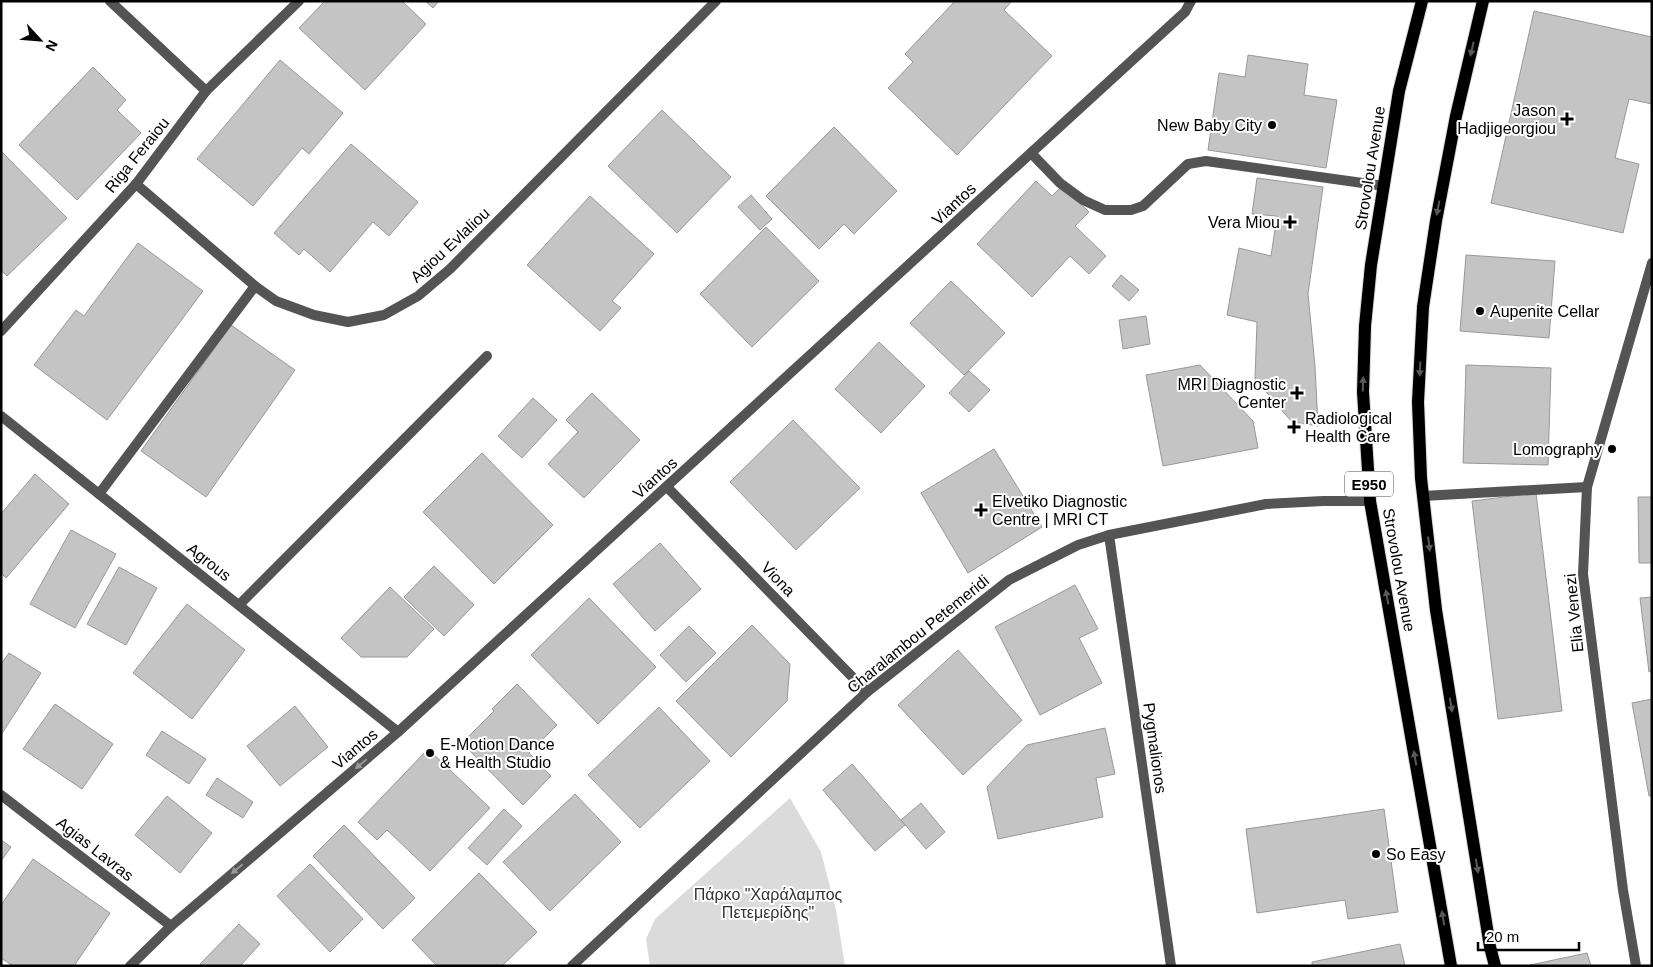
<svg xmlns="http://www.w3.org/2000/svg" width="1653" height="967" font-family="Helvetica,sans-serif">
<style>
.green{fill:#dbdbdb}
.building{fill:#c4c4c4;stroke:#989898}
.lines{fill:none;stroke-linecap:round;stroke-linejoin:round}
.primary-casing{stroke:#dbdbdb;stroke-width:14}
.lane{stroke:#545454;stroke-width:10}
.street{stroke:#545454;stroke-width:10}
.primary{stroke:#000;stroke-width:12}
.oneway{fill:#595959}
.oneway2{fill:#989898}
.poi-dot{fill:#000;stroke:#fff;stroke-width:2}
.labels{text-anchor:middle;dominant-baseline:central;stroke-width:4;stroke-linejoin:round;paint-order:stroke}
.shield{fill:#fff;stroke:#4c4c4c;stroke-width:1}
.shield-label{font-size:15px;font-weight:bold;fill:#000}
.poi-label{font-size:16px;fill:#000;stroke:#fff;text-anchor:end}
.street-label{font-size:16px;fill:#000;stroke:#fff}
.park-label{font-size:16px;fill:#323232;stroke:#fff}
</style>
<rect width="100%" height="100%" fill="#fff"/>
<!-- green -->
<path class="green" d="M790 798 821 852 836 910 845 966H650L646 939 655 919Z"/>
<!-- building -->
<g class="building">
<path d="M325 1H402L426 24 365 90 299 28Z"/>
<path d="M425 1H439L433 8Z"/>
<path d="M955 1H1012L1004 10 1052 56 957 155 888 88 913 62 905 54Z"/>
<path d="M1534 11 1652 37V104L1629 99 1615 158 1639 164 1623 233 1491 203Z"/>
<path d="M1248 55 1308 64 1304 95 1337 100 1326 168 1208 150 1219 73 1245 77Z"/>
<path d="M280 60 343 113 309 154 302 148 253 206 197 159Z"/>
<path d="M93 67 126 100 117 110 141 133 77 200 19 145Z"/>
<path d="M662 110 731 177 677 233 608 166Z"/>
<path d="M834 127 897 191 854 234 844 224 819 249 766 196Z"/>
<path d="M351 144 418 202 389 236 373 222 330 272 304 249 299 255 274 233Z"/>
<path d="M1 151 67 218 7 276 1 270Z"/>
<path d="M1257 178 1323 187 1308 294 1315 366 1318 426 1292 422 1255 379 1257 322 1227 315 1239 248 1271 256 1277 216 1252 214Z"/>
<path d="M1036 181 1052 196 1062 186 1089 212 1075 226 1106 256 1089 274 1070 256 1032 297 977 244Z"/>
<path d="M751 195 772 219 760 230 738 207Z"/>
<path d="M590 196 654 254 612 301 621 308 600 331 527 265Z"/>
<path d="M766 227 819 281 752 347 700 294Z"/>
<path d="M138 243 203 291 107 420 34 365 76 310 84 316Z"/>
<path d="M1466 255 1555 261 1549 338 1460 331Z"/>
<path d="M1121 275 1139 290 1129 301 1112 286Z"/>
<path d="M951 281 1005 333 964 375 910 323Z"/>
<path d="M1146 316 1150 344 1123 349 1119 320Z"/>
<path d="M231 325 295 370 206 497 141 451Z"/>
<path d="M879 342 925 386 881 433 835 389Z"/>
<path d="M1200 365 1253 421 1258 448 1163 466 1146 375Z"/>
<path d="M1466 365 1551 368 1548 465 1463 463Z"/>
<path d="M969 371 990 390 969 412 949 393Z"/>
<path d="M592 393 640 440 584 498 548 464 578 432 566 420Z"/>
<path d="M533 398 557 420 522 458 498 436Z"/>
<path d="M793 420 860 488 796 550 730 482Z"/>
<path d="M994 449 1042 527 968 573 921 493Z"/>
<path d="M482 453 553 525 494 584 423 512Z"/>
<path d="M35 474 69 504 6 578 1 573V514Z"/>
<path d="M1536 493 1562 711 1498 719 1472 501Z"/>
<path d="M1638 497H1652V563H1639Z"/>
<path d="M71 530 116 554 75 628 30 604Z"/>
<path d="M660 543 701 589 655 631 613 584Z"/>
<path d="M434 566 474 605 444 636 404 597Z"/>
<path d="M119 567 157 588 126 645 87 624Z"/>
<path d="M1075 585 1098 629 1079 638 1102 683 1040 715 995 627Z"/>
<path d="M390 587 434 629 407 657H361L341 638Z"/>
<path d="M1652 597V671L1649 672 1640 598Z"/>
<path d="M589 598 656 667 598 724 531 655Z"/>
<path d="M187 604 245 650 192 719 133 673Z"/>
<path d="M752 625 790 664 787 701 731 757 676 701Z"/>
<path d="M689 626 716 653 686 682 660 655Z"/>
<path d="M958 650 1022 720 963 775 898 705Z"/>
<path d="M9 653 41 673 1 735V664Z"/>
<path d="M517 684 557 725 529 753 551 776 523 805 462 743 494 711 492 709Z"/>
<path d="M1652 699V795L1649 796 1632 703Z"/>
<path d="M55 704 113 744 82 789 23 749Z"/>
<path d="M295 706 328 747 280 786 247 746Z"/>
<path d="M659 707 710 761 640 828 588 775Z"/>
<path d="M1105 728 1115 774 1096 778 1103 817 998 839 987 787 1027 745Z"/>
<path d="M162 731 206 759 189 784 146 755Z"/>
<path d="M428 749 490 808 430 871 387 830 377 840 358 822Z"/>
<path d="M852 764 905 825 875 851 823 790Z"/>
<path d="M217 778 253 802 243 818 206 795Z"/>
<path d="M575 794 621 842 550 911 503 862Z"/>
<path d="M167 796 212 833 180 873 135 835Z"/>
<path d="M921 803 945 832 926 849 901 820Z"/>
<path d="M504 809 522 826 487 865 468 848Z"/>
<path d="M1384 809 1398 912 1348 919 1345 900 1257 913 1246 829Z"/>
<path d="M344 825 415 898 383 929 313 856Z"/>
<path d="M1 840 11 847 1 861Z"/>
<path d="M33 859 110 913 74 966H13L1 958V905Z"/>
<path d="M310 864 363 919 330 952 277 896Z"/>
<path d="M479 873 537 932 502 966H437L412 940Z"/>
<path d="M239 924 260 944 240 966H202L200 964Z"/>
<path d="M1400 944 1405 966H1312V962Z"/>
<path d="M1587 953 1591 966H1530V965Z"/>
</g>
<g class="lines">
<!-- primary casing -->
<g class="primary-casing">
<g id="primary">
<path d="M1422 1 1399 91 1371 265 1365 326 1363 392 1370 501 1451 966"/>
<path d="M1483 1 1456 116 1436 221 1423 307 1418 402 1421 478 1436 610 1490 947 1495 966"/>
</g>
</g>
<!-- lane -->
<g class="lane">
<path d="M1031 153 1060 183 1083 200 1105 210H1131L1143 206 1188 164 1206 161 1384 186"/>
<path d="M99 494 255 286"/>
<path d="M1423 496 1587 487"/>
<path d="M239 605 487 356"/>
</g>
<!-- street -->
<g class="street">
<path d="M110 1 206 91"/>
<path d="M136 184 255 286 276 301 314 315 348 322 384 315 418 296 450 269 716 1"/>
<path d="M1 331 136 184 206 91 299 1"/>
<path d="M1 416 398 732"/>
<path d="M667 487 867 692"/>
<path d="M1109 535 1171 966"/>
<path d="M1 795 171 926"/>
<path d="M130 966 171 926 398 732 1185 12 1191 1"/>
<path d="M572 966 867 692 1009 580 1078 545 1109 535 1266 504 1323 501H1370"/>
<path d="M1636 966 1623 890 1583 574 1587 487 1652 263"/>
</g>
<!-- primary -->
<use href="#primary" class="primary"/>
</g>
<!-- one-way arrows -->
<defs><path id="oneway-solid" d="M-6-.8H1V-3.2L6.5 0L1 3.2V.8H-6Z" transform="scale(1.25)"/></defs>
<g class="oneway">
<use href="#oneway-solid" transform="translate(1472 49) rotate(103)"/>
<use href="#oneway-solid" transform="translate(1438 208) rotate(101)"/>
<use href="#oneway-solid" transform="translate(1420 369) rotate(93)"/>
<use href="#oneway-solid" transform="translate(1363 384) rotate(-88)"/>
<use href="#oneway-solid" transform="translate(1429 544) rotate(83)"/>
<use href="#oneway-solid" transform="translate(1387 597) rotate(-100)"/>
<use href="#oneway-solid" transform="translate(1451 705) rotate(81)"/>
<use href="#oneway-solid" transform="translate(1415 758) rotate(-100)"/>
<use href="#oneway-solid" transform="translate(1477 866) rotate(81)"/>
<use href="#oneway-solid" transform="translate(1443 918) rotate(-100)"/>
</g>
<g class="oneway2">
<use href="#oneway-solid" transform="translate(361 764) rotate(140)"/>
<use href="#oneway-solid" transform="translate(237 869) rotate(140)"/>
</g>
<!-- markers -->
<g class="poi-dot">
<path d="M1564.5 111.5h5v5h5v5h-5v5h-5v-5h-5v-5h5z"/>
<circle cx="1272" cy="125" r="5"/>
<path d="M1287.5 214.5h5v5h5v5h-5v5h-5v-5h-5v-5h5z"/>
<circle cx="1480" cy="311" r="5"/>
<path d="M1294.5 385.5h5v5h5v5h-5v5h-5v-5h-5v-5h5z"/>
<path d="M1291.5 419.5h5v5h5v5h-5v5h-5v-5h-5v-5h5z"/>
<circle cx="1612" cy="449" r="5"/>
<path d="M978.5 502.5h5v5h5v5h-5v5h-5v-5h-5v-5h5z"/>
<circle cx="430" cy="753" r="5"/>
<circle cx="1376" cy="854" r="5"/>
</g>
<g class="labels">
<!-- shield labels -->
<rect class="shield" x="1345" y="471.5" width="48" height="25" rx="4"/>
<g class="shield-label">
<text x="1369" y="484">E950</text>
</g>
<!-- poi labels -->
<g class="poi-label">
<text x="1556" y="110">Jason<tspan x="1556" dy="18">Hadjigeorgiou</tspan></text>
<text x="1262" y="125">New Baby City</text>
<text x="1280" y="222">Vera Miou</text>
<text x="1490" y="311" text-anchor="start">Aupenite Cellar</text>
<text x="1286" y="384">MRI Diagnostic<tspan x="1286" dy="18">Center</tspan></text>
<text x="1305" y="418" text-anchor="start">Radiological<tspan x="1305" dy="18">Health Care</tspan></text>
<text x="1602" y="449">Lomography</text>
<text x="992" y="501" text-anchor="start">Elvetiko Diagnostic<tspan x="992" dy="18">Centre | MRI CT</tspan></text>
<text x="440" y="744" text-anchor="start">E-Motion Dance<tspan x="440" dy="18">&amp; Health Studio</tspan></text>
<text x="1386" y="854" text-anchor="start">So Easy</text>
</g>
<!-- street labels -->
<g class="street-label">
<text transform="translate(137 155) rotate(-51)">Riga Feraiou</text>
<text transform="translate(1370 168) rotate(-81)">Strovolou Avenue</text>
<text transform="translate(954 204) rotate(-43)">Viantos</text>
<text transform="translate(450 245) rotate(-43)">Agiou Evlaliou</text>
<text transform="translate(655 478) rotate(-42)">Viantos</text>
<text transform="translate(209 562) rotate(38)">Agrous</text>
<text transform="translate(1399 570) rotate(80)">Strovolou Avenue</text>
<text transform="translate(778 579) rotate(46)">Viona</text>
<text transform="translate(1574 613) rotate(-96)">Elia Venezi</text>
<text transform="translate(918 634) rotate(-39)">Charalambou Petemeridi</text>
<text transform="translate(1155 748) rotate(82)">Pygmalionos</text>
<text transform="translate(355 749) rotate(-40)">Viantos</text>
<text transform="translate(95 849) rotate(38)">Agias Lavras</text>
</g>
<!-- park labels -->
<g class="park-label">
<text x="768" y="894">Πάρκο "Χαράλαμπος<tspan x="768" dy="18">Πετεμερίδης"</tspan></text>
</g>
</g>
<!-- border -->
<rect width="1653" height="967" fill="none" stroke="#000000" stroke-width="5"/>
<!-- north arrow -->
<g transform="translate(40 40) rotate(116)" stroke="#ffffff" stroke-width="4" paint-order="stroke">
<path d="M0-4L9 19L0 12L-9 19Z" fill="#000000"/>
<text y="-8" font-size="14" font-weight="bold" text-anchor="middle" fill="#000000">N</text>
</g>
<!-- scale -->
<path d="M1478 942v8h101v-8" fill="none" stroke="#000000" stroke-width="2.5"/>
<text x="1486" y="942" font-size="15" fill="#000000" stroke="#ffffff" stroke-width="4" paint-order="stroke">20 m</text>
</svg>
